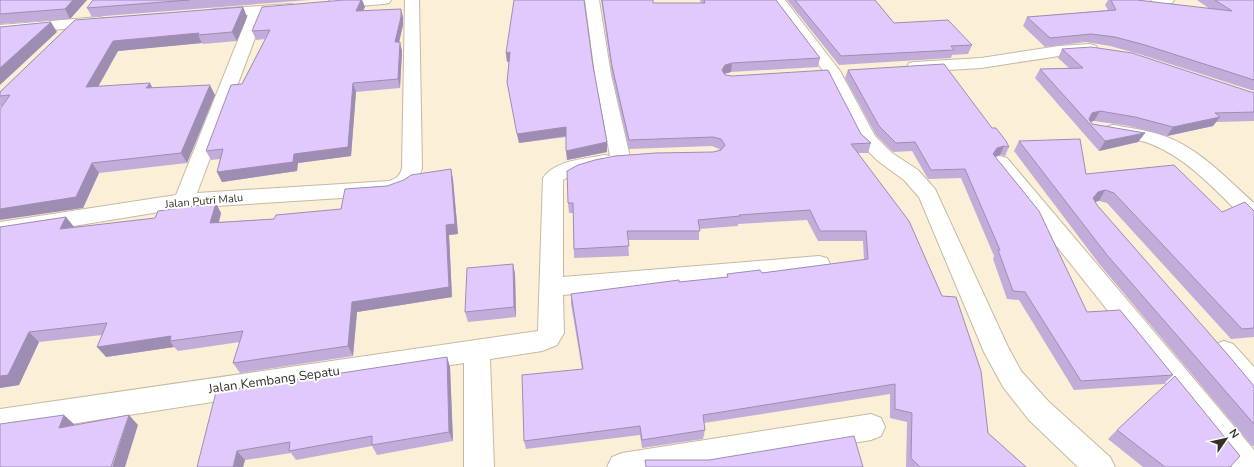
<svg xmlns="http://www.w3.org/2000/svg" width="1254" height="467" font-family="'Nunito Sans',sans-serif">
<style>
.lines{fill:none;stroke-linecap:round;stroke-linejoin:round}
.minor-casing{stroke:#c6b9a2;stroke-width:2}
.minor{fill:#fff;fill-rule:evenodd}
.wall{fill:#c2adda}
.shaded-wall{fill:#9e8db2}
.building{fill:#e1c9fe;stroke:#9e8db2}
.labels{text-anchor:middle;dominant-baseline:central;stroke-width:4;stroke-linejoin:round;paint-order:stroke}
.street-label{font-size:11px;fill:#353026;stroke:#fff}
.near-street-label{font-size:13px;fill:#353026;stroke:#fff}
</style>
<rect width="100%" height="100%" fill="#fcefd7"/>
<g class="lines">
<!-- minor casing -->
<g class="minor-casing">
<g id="minor">
<path d="M332 0H391L389 3 384 4 334 8 329 7 327 4 329 1Z"/>
<path d="M405 0H419L422 168C418 186 406 190 390 195L184 208 0 238V222L176 195 248 15 215 17 210 16 208 13 210 10 215 9 290 4 295 5 297 8 295 11 264 14 197 193 389 181C397 178 400 176 402 168Z"/>
<path d="M585 0H599L611 75 630 157 627 161 620 163 614 161 611 165 571 175 563 180V277L819 256 827 258 830 264 827 270 819 272 563 295 564 333 557 345 542 351 490 359 494 467H464V363L0 435V409L538 331 543 178C555 160 585 159 604 155L610 156 595 75Z"/>
<path d="M770 0H785L840 71 875 136 892 153 918 170 935 189 1008 347 1021 371 1049 402 1110 457 1115 467H1078L1029 420 1003 387 984 352 919 197 904 180 878 161 860 143 824 72Z"/>
<path d="M1151 0H1174L1172 3 1158 4 1153 3Z"/>
<path d="M100 17 105 19 108 22 105 25 0 35V25Z"/>
<path d="M1090 44 1096 46 1098 49 1096 52 1059 56 981 68 915 72 909 71 907 67 909 63 915 62 981 58 1059 46Z"/>
<path d="M1113 125C1130 128 1148 130 1164 136 1199 148 1227 179 1254 203V222L1246 220C1218 193 1189 159 1151 144 1137 138 1121 139 1106 135L1104 131 1106 127Z"/>
<path d="M1000 156 1007 158 1254 450V467H1232L993 166 990 162 993 158Z"/>
<path d="M1224 341 1233 344 1254 367V397L1244 393 1215 360 1211 352 1215 344Z"/>
<path d="M871 414 881 418 885 427 881 436 871 440 707 467H607L612 457 622 453Z"/>
</g>
</g>
<!-- minor -->
<use href="#minor" class="minor"/>
</g>
<!-- wall -->
<g class="wall">
<path d="M0 0H87L70 19 0 24Z"/>
<path d="M93 0H309L92 17 87 8Z"/>
<path d="M344 0H362L365 7 363 11 403 17V25L399 42 402 51 400 88 356 92 351 156 298 163 297 171 222 182 217 172 220 159 211 160 206 151 242 84 265 39 256 40 252 31Z"/>
<path d="M601 0H653V3H701L700 0H776L820 58 818 67 731 72 724 74 725 75 861 134 871 143 868 153H858L988 433 1026 467H906L907 422 890 418V394L704 423 705 430 703 439 642 448 640 435 526 449 524 441 582 369 571 304V294L679 282 727 277V274L762 273 864 260 863 241H818L807 220 738 224V226L699 229V240H628L629 256 574 258 573 213H569L568 203 713 152 720 150 719 149 712 146 629 149 612 75Z"/>
<path d="M787 0H875L894 23 972 45 968 54 952 55 951 58 839 65Z"/>
<path d="M1108 0H1137L1210 9 1197 0H1254V91L1139 54 1110 46 1086 42 1045 47 1023 26 1027 17 1108 10 1105 5Z"/>
<path d="M243 7 247 17 237 41 203 44 202 43 118 51 98 86 152 88 215 95 187 163 99 173 83 208 2 106 0 107V92L75 20Z"/>
<path d="M1062 49 1254 93V121L1216 122 1213 126 1167 136 1129 126 1094 121 1091 122 1092 124 1145 133 1138 142 1099 151 1035 78 1040 69 1069 68 1058 58Z"/>
<path d="M506 53 593 66 607 152 567 160 566 137 519 143 507 82 509 61 507 62Z"/>
<path d="M848 70 992 128 1009 147 1005 156 1000 155 995 156 1087 312 1173 375 1164 384 1074 390 1019 300 1007 299 993 259 994 256 961 178 928 179 912 151 893 152 876 135 845 78Z"/>
<path d="M1019 141 1086 174 1222 212 1254 211V337L1231 339 1107 203 1099 201H1095L1097 205 1254 386V446H1252L1100 265 1014 151Z"/>
<path d="M451 169 453 180 458 234 449 235 452 297 357 312 353 356 240 373 233 363 240 342 178 351 174 347 106 357 102 335 39 342 19 385 0 388V227L66 217 74 227 221 213 219 222 274 219 341 209 387 186Z"/>
<path d="M513 264 515 274 516 317 468 322 465 312Z"/>
<path d="M447 357 450 367 453 441 377 455 372 446 296 460 291 453 245 460 243 467H197Z"/>
<path d="M1117 430 1230 467H1143L1108 439Z"/>
</g>
<!-- shaded-wall -->
<g class="shaded-wall">
<path d="M73 0H87L70 19 65 9Z"/>
<path d="M361 0H362L365 7 358 20 356 11Z"/>
<path d="M243 7 247 17 237 41 232 32Z"/>
<path d="M401 9 403 17V25L397 51 395 42Z"/>
<path d="M51 22 57 32 0 85V68Z"/>
<path d="M199 33 198 35 202 43 118 51 93 96 86 87 113 41Z"/>
<path d="M400 42 402 51 400 88 398 79Z"/>
<path d="M510 52 511 61 507 62 506 53Z"/>
<path d="M732 63 731 72 724 74 722 70 725 65Z"/>
<path d="M150 83 155 93 146 88Z"/>
<path d="M353 83 356 92 351 156 298 163 297 171 222 182 217 172 294 154Z"/>
<path d="M210 85 215 95 187 163 181 153Z"/>
<path d="M1100 111 1094 121 1088 122 1092 113Z"/>
<path d="M1220 117 1213 126 1167 136 1173 127Z"/>
<path d="M566 127 567 136 519 143 517 134Z"/>
<path d="M1145 133 1138 142 1099 151 1105 141Z"/>
<path d="M607 142V152L567 160 566 151Z"/>
<path d="M1004 146 1000 155 993 157V154L997 148Z"/>
<path d="M92 163 99 173 83 208 0 220V209Z"/>
<path d="M451 169 453 180 458 234 449 235 452 297 357 312 353 356 348 346 352 302 446 225Z"/>
<path d="M1105 190 1099 201 1092 203 1093 198 1098 192Z"/>
<path d="M216 203 221 213 216 233 210 223Z"/>
<path d="M66 217 74 227 60 229Z"/>
<path d="M513 264 515 274 516 317 514 307Z"/>
<path d="M29 332 39 342 19 385 0 388V376Z"/>
<path d="M171 336 170 341 174 347 106 357 97 347Z"/>
<path d="M447 357 450 367 453 441 449 432Z"/>
<path d="M64 415 75 425 59 428Z"/>
<path d="M129 415 138 425 125 467H112Z"/>
<path d="M237 451 245 460 243 467H233Z"/>
</g>
<!-- building -->
<g class="building">
<path d="M0 0H73L65 9 0 14Z"/>
<path d="M93 0H189L87 8Z"/>
<path d="M344 0H361L356 11 401 9V17L395 42H400L398 79 353 83 348 147 294 154 293 162 217 172 223 149 206 151 231 85 242 84 270 30 252 31 262 7Z"/>
<path d="M514 0H584L593 66 607 142 566 151V127L517 134 507 82 510 52 506 53Z"/>
<path d="M602 0H653V3H705L704 0H776L820 58 732 63 725 65 722 70 725 75 732 76 828 70 861 134 871 143 851 144 909 221 942 296 956 297 981 371 988 433 1026 467H920L911 458 912 413 895 409V384L703 415 705 430 642 440 640 426 524 441 522 375 583 369 571 294 679 280V282L728 277 727 274 760 270 762 273 868 259 866 231H820L810 210 739 215 740 216 698 220 700 231H627L629 246 574 249 573 203H568L567 171 578 165 595 160 615 156 656 153 713 152 721 150 725 145 721 139 713 137 629 140 612 66Z"/>
<path d="M795 0H875L894 23 948 20 972 45 951 46 954 50 841 56Z"/>
<path d="M1111 0H1137L1232 11 1215 0H1254V80L1145 45 1115 37 1091 34 1050 38 1027 17 1116 10Z"/>
<path d="M243 7 232 32 198 35 199 33 113 41 86 87 150 83 146 88 210 85 181 153 92 163 76 197 0 209V109L10 95 0 96V92L75 20Z"/>
<path d="M51 22 0 68V27Z"/>
<path d="M1091 47 1132 53 1254 93V112L1215 113 1220 117 1173 127 1135 117 1100 111 1092 113 1089 119 1092 124 1145 133 1105 141 1040 69 1083 68 1062 49Z"/>
<path d="M944 64 992 128H996L1006 141 1009 147 1004 146 997 148 993 154 1039 211 1087 312 1120 310 1173 375 1081 381 1025 292 1013 291 998 250H1000L965 169 931 170 915 142 896 143 879 126 848 70Z"/>
<path d="M1080 139 1086 174 1174 165 1222 212 1245 202 1254 211V328L1242 329 1114 193 1105 190 1098 192 1093 198 1097 205 1229 356 1254 386V424L1107 255 1019 141Z"/>
<path d="M451 169 455 224 446 225 449 287 352 302 348 346 233 363 243 331 170 341 171 336 97 347 107 323 29 332 8 375 0 376V227L66 217 60 229 155 218 158 211 216 203 210 223 274 219 276 215 341 209 345 189 387 186 404 180 411 175Z"/>
<path d="M513 264 514 307 465 312 467 268Z"/>
<path d="M447 357 449 432 372 445V436L289 451 290 442 237 451 233 467H197L216 392Z"/>
<path d="M1175 376 1240 456 1230 467H1165L1117 430Z"/>
<path d="M64 415 59 428 129 415 111 467H0V424Z"/>
<path d="M854 436 863 467H646L645 460H709Z"/>
</g>
<g class="labels">
<!-- street labels -->
<g class="street-label">
<text transform="translate(204 201) rotate(-5)">Jalan Putri Malu</text>
</g>
<!-- near-street labels -->
<g class="near-street-label">
<text transform="translate(274 380) rotate(-8)">Jalan Kembang Sepatu</text>
</g>
</g>
<!-- north arrow -->
<g transform="translate(1226 439) rotate(56)" stroke="#ffffff" stroke-width="3" paint-order="stroke">
<path d="M0-3L7 15L0 10L-7 15Z" fill="#353026"/>
<text y="-6" font-size="11" font-weight="bold" text-anchor="middle" fill="#353026">N</text>
</g>
</svg>
